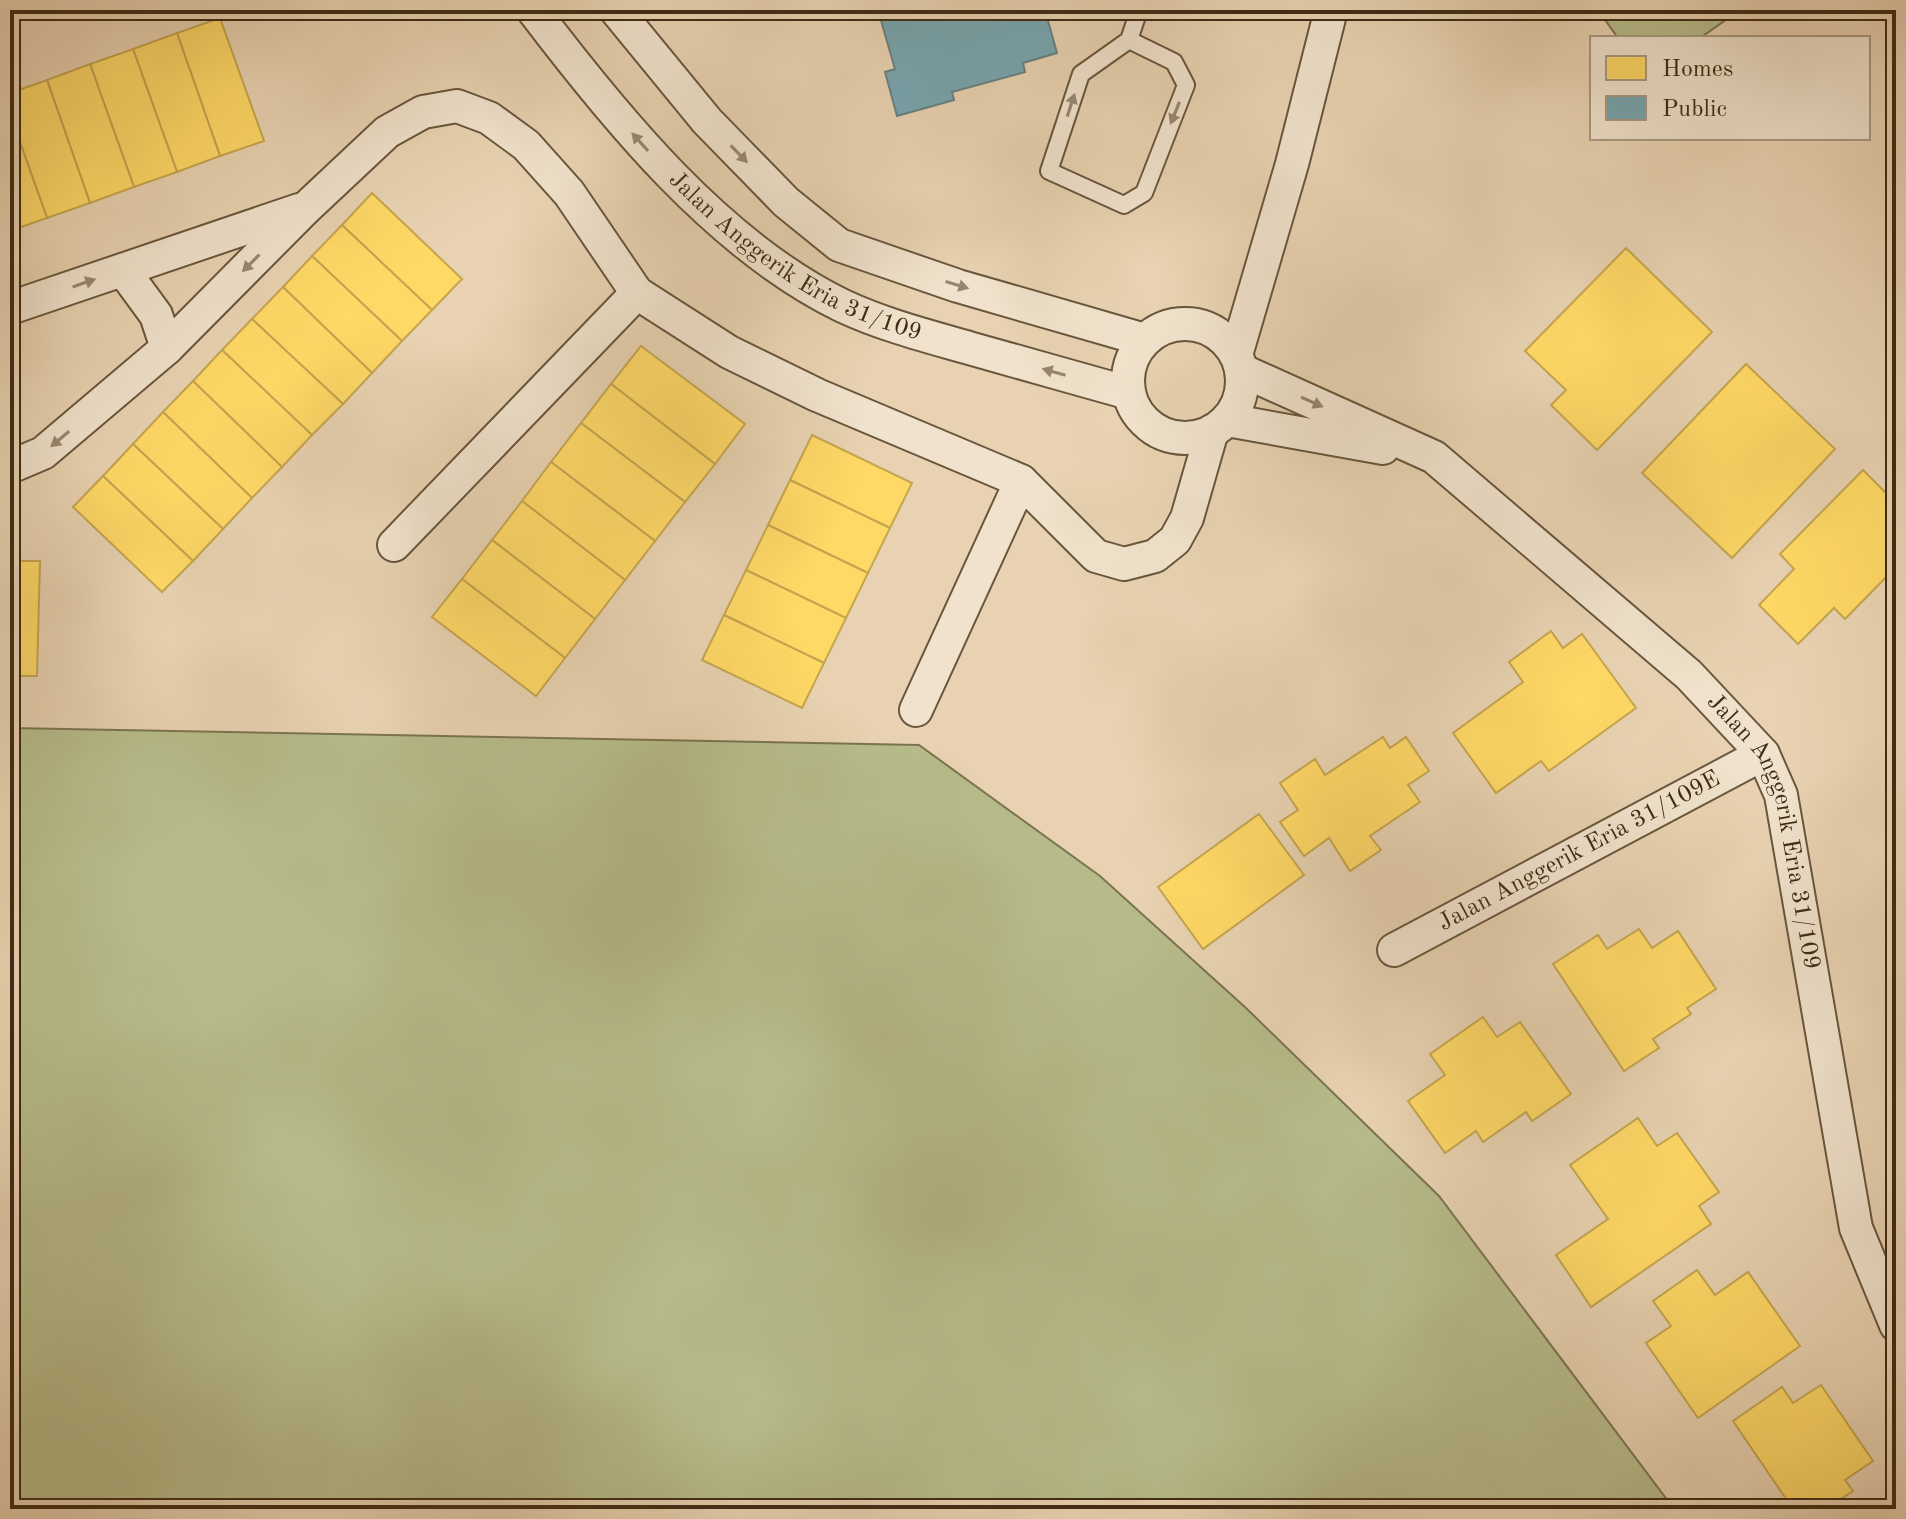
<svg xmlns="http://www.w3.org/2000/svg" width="1906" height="1519" font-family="'Old Standard TT',serif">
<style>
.green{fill:#b7bb8a;stroke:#7b7450;stroke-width:2}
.homes{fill:#ffd966;stroke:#c5a54e;stroke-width:2}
.public{fill:#76a5af;stroke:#668181;stroke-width:2}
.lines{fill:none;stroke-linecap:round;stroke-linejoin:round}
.service-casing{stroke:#69563c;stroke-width:20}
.minor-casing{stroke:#69563c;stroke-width:36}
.service{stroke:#f0e2cc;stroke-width:16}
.minor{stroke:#f0e2cc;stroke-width:32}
.oneway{fill:#988770}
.labels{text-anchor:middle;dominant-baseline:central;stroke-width:8;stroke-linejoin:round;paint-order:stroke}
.street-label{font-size:24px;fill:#3f2c15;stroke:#f0e2cc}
</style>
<rect width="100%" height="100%" fill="#e8d2b1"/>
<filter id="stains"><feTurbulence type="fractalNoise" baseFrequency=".0025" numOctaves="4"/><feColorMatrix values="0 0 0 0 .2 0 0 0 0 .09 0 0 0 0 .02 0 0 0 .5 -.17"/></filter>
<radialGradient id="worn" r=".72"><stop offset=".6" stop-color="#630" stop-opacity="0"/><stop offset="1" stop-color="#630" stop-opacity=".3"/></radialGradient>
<!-- green -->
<g class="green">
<path d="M1598 10H1740L1700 38H1618Z"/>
<path d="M10 728 919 745 1100 876 1246 1008 1439 1196 1674 1509H10Z"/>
</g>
<!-- homes -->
<g class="homes">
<path d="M220 18 264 141 220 156 177 33Z"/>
<path d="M177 33 220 156 177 172 133 49Z"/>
<path d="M133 49 177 172 134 187 90 64Z"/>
<path d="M90 64 134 187 90 203 47 80Z"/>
<path d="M47 80 90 203 47 218 10 114V93Z"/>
<path d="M10 114 47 218 10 231Z"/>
<path d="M372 193 462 279 432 310 342 225Z"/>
<path d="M342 225 432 310 402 341 312 256Z"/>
<path d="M1626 248 1712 332 1597 450 1551 405 1566 390 1525 351Z"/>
<path d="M312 256 402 341 372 373 283 287Z"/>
<path d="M283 287 372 373 343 404 252 319Z"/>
<path d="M252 319 343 404 312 435 222 350Z"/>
<path d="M641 346 745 424 715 464 611 384Z"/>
<path d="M222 350 312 435 282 467 193 381Z"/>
<path d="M1746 364 1835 449 1732 558 1642 473Z"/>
<path d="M193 381 282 467 252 498 163 412Z"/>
<path d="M611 384 715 464 685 502 581 423Z"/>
<path d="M163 412 252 498 223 529 133 444Z"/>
<path d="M581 423 685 502 655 541 551 462Z"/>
<path d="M812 435 912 483 890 528 790 480Z"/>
<path d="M133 444 223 529 193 561 103 476Z"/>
<path d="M551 462 655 541 625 580 522 501Z"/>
<path d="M1863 470 1896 503V567L1845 619 1834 608 1798 644 1759 605 1794 569 1780 554Z"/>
<path d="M103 476 193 561 162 592 73 507Z"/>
<path d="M790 480 890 528 868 573 768 525Z"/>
<path d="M522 501 625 580 595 619 492 540Z"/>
<path d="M768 525 868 573 846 618 746 570Z"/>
<path d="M492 540 595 619 565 658 462 579Z"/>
<path d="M10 561H40L37 676H10Z"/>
<path d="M746 570 846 618 824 663 724 615Z"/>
<path d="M462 579 565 658 536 696 432 617Z"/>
<path d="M724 615 824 663 802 708 702 660Z"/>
<path d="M1551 631 1563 648 1582 634 1636 708 1549 771 1541 761 1496 793 1453 733 1523 682 1509 662Z"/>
<path d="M1383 737 1390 748 1406 737 1429 771 1408 785 1420 802 1370 836 1381 850 1350 871 1329 838 1304 856 1280 822 1298 810 1280 783 1315 759 1325 775Z"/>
<path d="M1259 814 1304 875 1203 949 1158 887Z"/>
<path d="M1639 929 1652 948 1678 931 1716 989 1687 1008 1691 1014 1653 1039 1659 1048 1624 1071 1553 964 1598 935 1607 949Z"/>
<path d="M1483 1017 1497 1037 1520 1022 1571 1094 1532 1121 1526 1112 1483 1142 1476 1131 1445 1153 1408 1101 1445 1075 1430 1054Z"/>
<path d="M1638 1118 1657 1146 1677 1133 1719 1192 1699 1206 1711 1224 1591 1307 1556 1255 1608 1219 1570 1165Z"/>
<path d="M1697 1270 1715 1295 1748 1272 1800 1346 1698 1418 1646 1343 1671 1326 1653 1301Z"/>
<path d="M1821 1385 1873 1461 1845 1480 1853 1491 1826 1509H1793L1733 1421 1782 1387 1793 1403Z"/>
</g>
<!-- public -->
<path class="public" d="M878 10H1045L1057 53 1023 63 1025 72 952 92 954 100 897 116 885 72 895 69Z"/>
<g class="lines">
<!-- service casing -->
<g class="service-casing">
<path id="service" d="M1129 40 1174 62 1186 85 1144 193 1124 205 1049 171 1081 74 1129 40 1139 10"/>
</g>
<!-- minor casing -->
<g class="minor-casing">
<g id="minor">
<path id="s1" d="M533 10C615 118 719 246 843 306 886 326 931 337 976 350 1027 364 1078 379 1129 393"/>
<path d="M616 10 707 121 786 202 839 245 958 286 1145 340"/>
<path d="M123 270 156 315 167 348"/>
<path d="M10 308 299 210"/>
<circle cx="1185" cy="381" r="57"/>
<path d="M1236 355 1292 164 1331 10"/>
<path id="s2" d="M1241 370 1434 457 1689 675 1763 754 1781 795 1856 1228 1896 1325"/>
<path d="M1227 420 1383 448"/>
<path d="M10 467 43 453 167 348 306 208 387 132 423 112 457 106 489 118 526 145 569 193 637 293 729 352 817 395 1021 481 1096 556 1124 564 1155 556 1175 540 1187 518 1212 431"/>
<path d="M394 545 637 293"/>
<path d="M916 710 1021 481"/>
<path id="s3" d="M1394 950 1763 754"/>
</g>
</g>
<!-- service -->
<use href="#service" class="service"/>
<!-- minor -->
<use href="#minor" class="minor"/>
</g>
<!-- one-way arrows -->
<defs><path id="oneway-solid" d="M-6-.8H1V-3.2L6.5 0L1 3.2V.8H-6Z" transform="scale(2)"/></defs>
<g class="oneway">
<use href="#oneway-solid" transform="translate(1071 105) rotate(-72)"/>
<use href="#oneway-solid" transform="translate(1175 113) rotate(112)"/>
<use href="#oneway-solid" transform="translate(640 142) rotate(-132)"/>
<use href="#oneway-solid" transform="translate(739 154) rotate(46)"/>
<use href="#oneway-solid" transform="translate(251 263) rotate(135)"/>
<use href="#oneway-solid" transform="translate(84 283) rotate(-19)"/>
<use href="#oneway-solid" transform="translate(957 285) rotate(17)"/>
<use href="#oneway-solid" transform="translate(1054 372) rotate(-164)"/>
<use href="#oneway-solid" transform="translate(1312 402) rotate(24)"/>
<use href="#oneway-solid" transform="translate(60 439) rotate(140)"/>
</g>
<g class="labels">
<!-- street labels -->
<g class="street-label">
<text stroke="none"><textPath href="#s1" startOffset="366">Jalan Anggerik Eria 31/109</textPath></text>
<text stroke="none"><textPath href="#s2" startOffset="728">Jalan Anggerik Eria 31/109</textPath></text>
<text stroke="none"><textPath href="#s3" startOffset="210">Jalan Anggerik Eria 31/109E</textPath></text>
</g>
</g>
<!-- margin -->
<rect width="1906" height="1519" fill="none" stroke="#e8d2b1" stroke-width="40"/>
<rect x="12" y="12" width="1882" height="1495" fill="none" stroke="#3f2c15" stroke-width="4"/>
<rect x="20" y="20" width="1866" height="1479" fill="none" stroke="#3f2c15" stroke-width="2"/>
<!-- legend -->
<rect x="1590" y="36" width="280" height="104" fill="#f0e2cc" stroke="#a99983" stroke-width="2"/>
<rect x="1606" y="56" width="40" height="24" fill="#ffd966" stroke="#a99983" stroke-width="2"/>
<text x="1662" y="76" font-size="24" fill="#3f2c15">Homes</text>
<rect x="1606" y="96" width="40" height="24" fill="#76a5af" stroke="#a99983" stroke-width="2"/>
<text x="1662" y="116" font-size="24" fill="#3f2c15">Public</text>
<rect width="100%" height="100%" filter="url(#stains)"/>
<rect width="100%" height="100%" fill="url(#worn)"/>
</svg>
